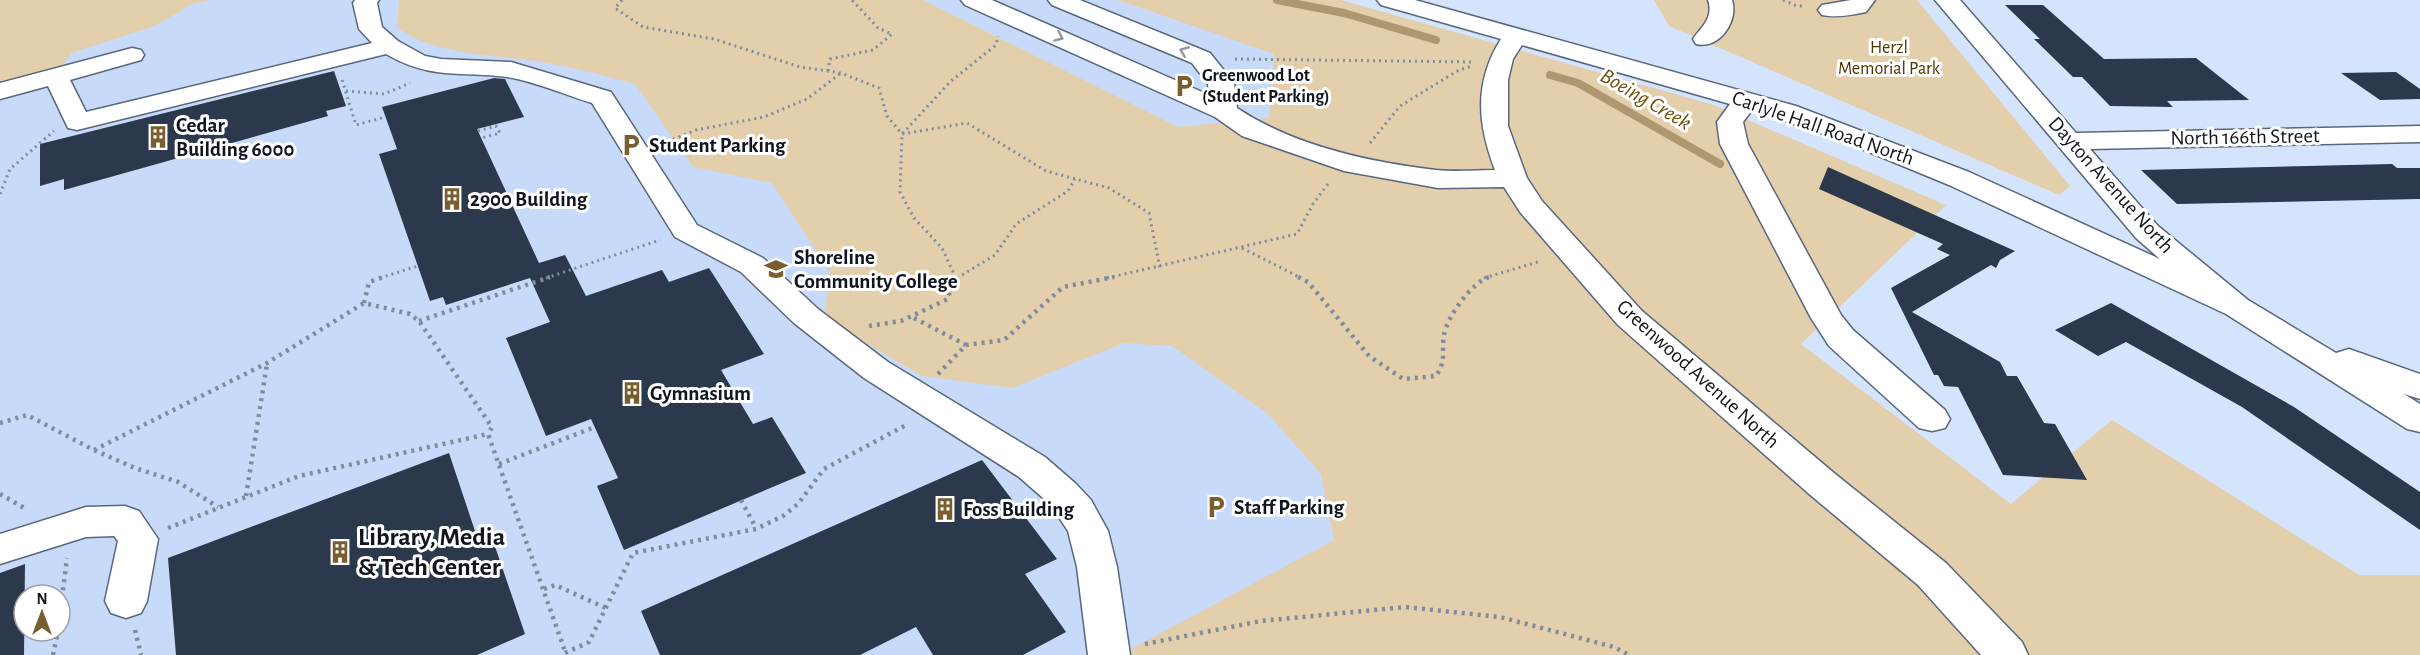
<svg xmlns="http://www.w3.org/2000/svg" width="2420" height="655" font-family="'Alegreya Sans',sans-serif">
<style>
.built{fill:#c7dafa;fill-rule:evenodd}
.green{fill:#e4cfac}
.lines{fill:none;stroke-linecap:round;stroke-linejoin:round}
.stream{stroke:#ad9770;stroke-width:8}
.building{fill:#2c384b}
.minor-casing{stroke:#59677c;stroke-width:3}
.path-far1{stroke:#808c9e;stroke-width:3;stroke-dasharray:2 4;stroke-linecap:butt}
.path{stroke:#808c9e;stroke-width:4.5;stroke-dasharray:3 5;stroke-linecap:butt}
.minor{fill:#fff;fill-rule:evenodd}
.oneway{stroke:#93969a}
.labels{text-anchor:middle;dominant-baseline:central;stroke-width:6;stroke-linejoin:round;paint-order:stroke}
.far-park-label{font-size:18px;fill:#4d3500;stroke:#fff}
.far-poi-label{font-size:18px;font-weight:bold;fill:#10151e;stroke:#fff;text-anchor:start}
.poi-label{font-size:21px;font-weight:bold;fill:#10151e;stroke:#fff;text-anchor:start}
.street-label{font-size:21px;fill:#10151e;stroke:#fff}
.water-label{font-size:22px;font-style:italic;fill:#70510b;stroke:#fff}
.near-poi-label{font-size:26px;font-weight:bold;fill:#10151e;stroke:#fff;text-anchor:start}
</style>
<rect width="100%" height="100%" fill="#d4e4fd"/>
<!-- built -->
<path class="built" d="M0 0H1341L1939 655H0ZM24 595H60V631H24Z"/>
<!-- green -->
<g class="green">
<path d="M0 0H211L192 4 155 26 71 53 59 70 0 86Z"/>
<path d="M399 0H923L1178 127 1269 118 1274 54 1118 0H1341L1711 104 1946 205 1801 344 2011 504 2112 420 2359 575H2420V655H1120L1334 540 1321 474 1268 414 1172 346 1124 343 1012 388 922 376 825 319 829 271 772 183 693 167 635 84C608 77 581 69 553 64 505 54 436 58 397 27Z"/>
<path d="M1654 0H1917L2070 186 2059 195 1669 26Z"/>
</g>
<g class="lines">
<!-- stream -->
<g class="stream">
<path d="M1277 0 1344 13 1436 40"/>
<path d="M1550 75 1578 83 1720 164"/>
</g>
</g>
<!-- building -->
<g class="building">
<path d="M2005 5H2043L2104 59 2196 58 2249 100 2167 101 2173 107 2110 106 2082 77H2073L2034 39H2040Z"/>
<path d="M334 71 346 106 326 111 328 116 64 190V179L40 186V144Z"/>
<path d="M2396 72 2420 89V99L2380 100 2341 73Z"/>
<path d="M494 78 505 79 524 117 477 129 539 263 565 255 586 296 662 270 669 282 709 268 764 354 721 370 753 424 772 417 806 473 624 550 597 486 618 478 591 419 546 436 506 338 550 322 530 278 446 305 443 297 430 301 379 154 397 149 382 107Z"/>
<path d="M2392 164 2397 168H2420V199L2177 204 2141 170Z"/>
<path d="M1828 167 2015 251 2000 260 1996 268 1991 265 1912 312 2000 362 2007 376H2017L2044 423 2055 424 2087 480 2003 475 1958 387 1944 386 1938 375H1934L1891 288 1950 255 1937 249 1943 244 1819 189Z"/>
<path d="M2111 303 2294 407 2420 492V530L2242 407 2126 342 2098 356 2055 330Z"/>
<path d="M449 453 475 531 488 526 525 634 477 655H176L168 558Z"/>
<path d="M982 460 1057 559 1025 574 1066 632 1023 655H933L916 627 860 655H660L641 611Z"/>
<path d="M25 564 24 655H0V573Z"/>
</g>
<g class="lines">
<!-- minor casing -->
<g class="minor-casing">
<g id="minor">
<path d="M355 0H379L377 3 382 27 398 41 425 56 441 59 511 62 611 92 697 225 763 258 818 309 888 362 1045 457 1076 484 1091 500 1108 531 1117 567 1130 655H1088L1077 567 1068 531 1050 504 1019 477 864 378 794 323 741 272 675 237 592 103C565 95 535 81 507 77 459 71 431 80 386 54L77 130 68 128 48 86 0 99V83L132 48 141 50 144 55 141 60 70 80 86 112 372 43 359 29 353 3Z"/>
<path d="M961 0H992L1209 95 1208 84 1192 63 1052 5 1048 0H1080L1210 53 1234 83 1237 108C1294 146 1368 162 1436 170 1455 172 1476 170 1495 170 1477 123 1474 82 1501 39L1381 5 1377 0H1415L1796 106 1969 172 2160 259 2136 238 1935 0H1960L2076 133 2420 126V142L2090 149 2158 226 2248 300 2336 353 2349 349 2420 374V399L2404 394 2420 404V432L2407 429 2226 314 1949 185 1835 138 1752 110 1743 122 1748 144 1841 315 1853 330 1945 410 1950 419 1945 428 1932 431 1919 428 1829 346 1811 318 1720 144 1717 122 1730 104 1522 45 1513 59 1508 80V126L1527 178 1542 201 1642 311 1834 473 1946 563 2022 642 2028 655H1981L1918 585 1808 493 1618 325 1520 212 1504 187 1438 188 1344 171 1242 136 1215 117 965 5Z"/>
<path d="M1708 0H1732C1739 21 1719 50 1696 44L1693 39C1702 26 1714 18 1708 0Z"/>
<path d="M1851 0H1875L1866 12C1852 15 1836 18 1822 15L1818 10 1822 5Z"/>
<path d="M125 506 139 511 158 539 147 601 141 613 126 618 111 613 105 601 118 541 114 536 86 537 0 564V534L86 507Z"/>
</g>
</g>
<!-- path-far1 -->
<g class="path-far1">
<path d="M622 0 615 8 643 27 714 39 800 67 841 73 879 88 887 116 902 134 967 123 1046 171 1109 188 1149 213 1160 268"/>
<path d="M1783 0 1797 6H1805"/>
<path d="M1235 59 1473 62"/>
<path d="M828 71 830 59 873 50 892 34 878 28 852 0"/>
<path d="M342 80 356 125 385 117"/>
<path d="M346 91 384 94 410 83"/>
<path d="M478 131 496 126 500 133 481 138"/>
<path d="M1370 143 1400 106 1459 70 1472 66"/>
<path d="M662 144 696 130 764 117 807 99 841 73"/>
<path d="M0 194 10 169 54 131"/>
<path d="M1242 248 1301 278"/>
<path d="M380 278 418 266"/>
<path d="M546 278 660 240"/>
<path d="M953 278 954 274 942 248 914 218 900 192 902 134 951 81 996 45 998 36"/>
<path d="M957 278 995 255 1016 224 1068 191 1075 179"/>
<path d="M1107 278 1297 234 1313 204 1328 184"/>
<path d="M1484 278 1541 261"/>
</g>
<!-- path -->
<g class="path">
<path d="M1298 277 1308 282 1369 356 1403 379 1436 376C1447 359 1441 353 1444 335 1447 317 1472 282 1489 277"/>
<path d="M953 281 960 277"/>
<path d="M364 303 369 282 384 277"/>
<path d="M914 318 966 345"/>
<path d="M419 321 550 277"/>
<path d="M869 326 901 321 948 299 953 277"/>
<path d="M938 374 966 345 1004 340 1063 287 1114 277"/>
<path d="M0 423 27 415 94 450 135 468 178 482 218 507"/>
<path d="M94 450 267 363 364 303 410 314 419 321 492 427 488 434"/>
<path d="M499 464 595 427"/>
<path d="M0 494 26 509"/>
<path d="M246 496 267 364"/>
<path d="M741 500 756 528"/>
<path d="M168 528 299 476 488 434 566 654"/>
<path d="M544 589 555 585 606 608"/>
<path d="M60 614 67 558"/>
<path d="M135 630 141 655"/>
<path d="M1145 644 1261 621 1405 607 1500 617 1614 647 1629 655"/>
<path d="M565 653 589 642 633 553 756 529 783 516 798 504 824 469 906 425"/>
<path d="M53 655 58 631"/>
</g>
<!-- minor -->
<use href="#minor" class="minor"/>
</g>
<!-- one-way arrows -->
<defs><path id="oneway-chevron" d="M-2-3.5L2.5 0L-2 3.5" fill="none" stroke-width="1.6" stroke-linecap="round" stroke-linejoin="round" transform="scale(1.5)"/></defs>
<g class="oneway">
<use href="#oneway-chevron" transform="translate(1059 37) rotate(24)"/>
<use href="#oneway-chevron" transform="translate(1184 51) rotate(-158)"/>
</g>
<!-- icons -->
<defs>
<g id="parking-bare" transform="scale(1.8)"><path d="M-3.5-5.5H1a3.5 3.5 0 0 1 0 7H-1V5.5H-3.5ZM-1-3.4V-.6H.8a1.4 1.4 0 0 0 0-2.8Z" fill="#795f30" stroke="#fff" stroke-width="2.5" paint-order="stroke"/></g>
<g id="building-bare" transform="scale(1.8)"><path d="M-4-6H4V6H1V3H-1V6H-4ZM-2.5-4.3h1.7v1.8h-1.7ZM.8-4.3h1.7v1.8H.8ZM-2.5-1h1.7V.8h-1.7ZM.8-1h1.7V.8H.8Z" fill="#795f30" stroke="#fff" stroke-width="2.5" paint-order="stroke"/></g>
<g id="university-bare" transform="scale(1.8)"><path d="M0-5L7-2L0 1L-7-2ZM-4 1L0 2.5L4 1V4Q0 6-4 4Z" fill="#795f30" stroke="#fff" stroke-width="2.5" paint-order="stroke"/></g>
</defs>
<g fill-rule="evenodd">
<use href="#parking-bare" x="1184" y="86"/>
<use href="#building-bare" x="158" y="137"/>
<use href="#parking-bare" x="631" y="145"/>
<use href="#building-bare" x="452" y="199"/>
<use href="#university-bare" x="776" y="269"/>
<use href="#building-bare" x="632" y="393"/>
<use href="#parking-bare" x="1216" y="507"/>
<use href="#building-bare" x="945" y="509"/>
<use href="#building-bare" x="340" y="552"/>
</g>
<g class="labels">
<!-- far-park labels -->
<g class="far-park-label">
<text x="1889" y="48">Herzl<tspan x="1889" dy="21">Memorial Park</tspan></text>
</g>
<!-- far-poi labels -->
<g class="far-poi-label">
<text x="1202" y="76">Greenwood Lot<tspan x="1202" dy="21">(Student Parking)</tspan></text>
</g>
<!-- poi labels -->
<g class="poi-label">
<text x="176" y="125">Cedar<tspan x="176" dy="24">Building 6000</tspan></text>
<text x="649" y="145">Student Parking</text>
<text x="470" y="199">2900 Building</text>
<text x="794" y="257">Shoreline<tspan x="794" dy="24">Community College</tspan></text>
<text x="650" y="393">Gymnasium</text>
<text x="1234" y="507">Staff Parking</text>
<text x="963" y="509">Foss Building</text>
</g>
<!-- street labels -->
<g class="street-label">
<text transform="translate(1823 128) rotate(19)">Carlyle Hall Road North</text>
<text transform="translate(2245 137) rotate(-1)">North 166th Street</text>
<text transform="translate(2111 185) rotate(48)">Dayton Avenue North</text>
<text transform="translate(1698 374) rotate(42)">Greenwood Avenue North</text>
</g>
<!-- water labels -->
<g class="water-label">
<text transform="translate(1646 99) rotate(30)">Boeing Creek</text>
</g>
<!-- near-poi labels -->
<g class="near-poi-label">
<text x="358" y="537">Library, Media<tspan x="358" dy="30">&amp; Tech Center</tspan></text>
</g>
</g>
<!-- north arrow -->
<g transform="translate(42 613)"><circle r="28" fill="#ffffff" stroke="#9fa1a5" stroke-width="1.5"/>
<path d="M0-4.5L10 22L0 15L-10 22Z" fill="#795f30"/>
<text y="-9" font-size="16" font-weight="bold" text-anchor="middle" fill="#10151e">N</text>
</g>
</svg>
